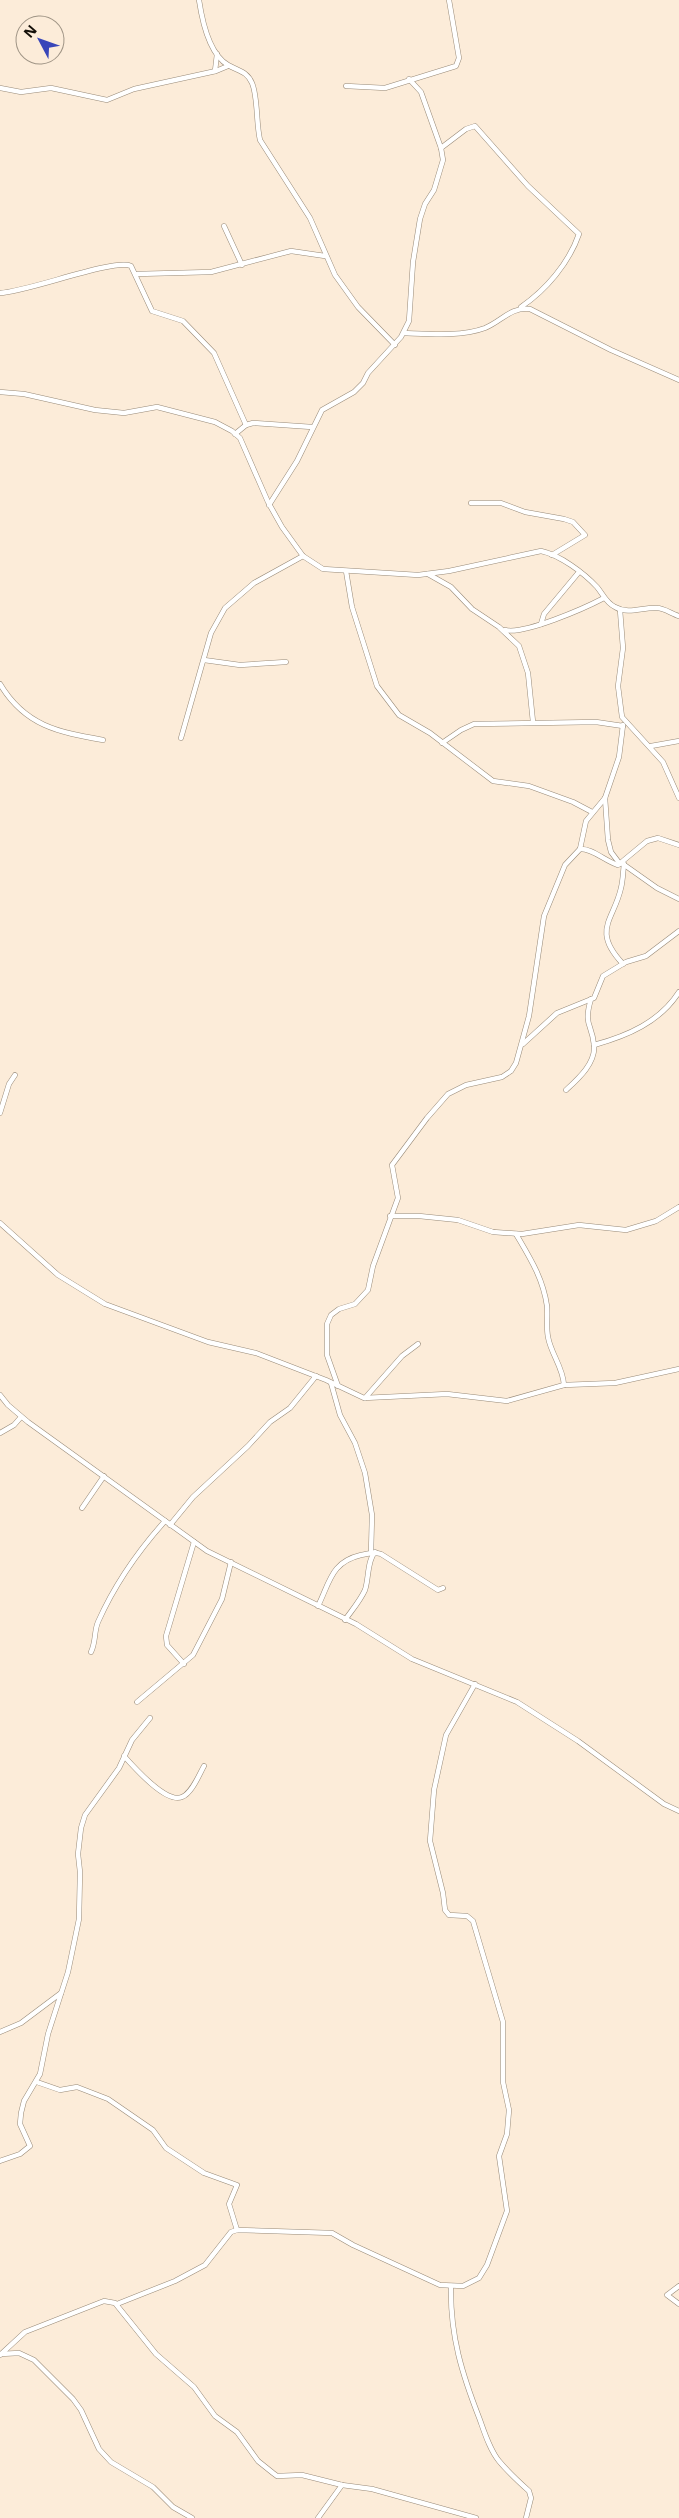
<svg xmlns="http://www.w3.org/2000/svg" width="679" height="2518" font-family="'Noto Sans',sans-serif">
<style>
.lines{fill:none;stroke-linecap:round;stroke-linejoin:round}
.street-casing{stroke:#988a78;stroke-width:5.5}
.street{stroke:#fff;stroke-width:4.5}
</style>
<rect width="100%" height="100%" fill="#fcecd9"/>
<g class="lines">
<!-- street casing -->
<g class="street-casing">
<g id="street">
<path d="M199 0C202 20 209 54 228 65 238 71 247 71 252 83 258 97 256 123 260 140L310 218 335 275 358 307 395 345"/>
<path d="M215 71 217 54"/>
<path d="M346 86 385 88 456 66 459 58 449 0"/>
<path d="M0 88 21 92 51 88 107 100 134 89 216 71 228 66"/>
<path d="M441 148 466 129 475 126 528 186 579 234C569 263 546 290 521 307"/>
<path d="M224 226 242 265"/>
<path d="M137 274 211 272 291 251 325 256"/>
<path d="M0 293C27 292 115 258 131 266L152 311 183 321 214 353 246 425"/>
<path d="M404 333C429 334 461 337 485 328 502 321 510 307 530 309L611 350 679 380"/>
<path d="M0 392 24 394 95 410 124 413 157 407 215 422 232 431 240 438 268 502 282 527 303 556 323 569 418 575 449 571 541 551C560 555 584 573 597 587 603 594 606 603 615 607 629 615 642 607 657 608 664 608 672 614 679 616"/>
<path d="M235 434 246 425 253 423 312 427"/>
<path d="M471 503H501L525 512 564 519 573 522 585 535 552 555"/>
<path d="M269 505 297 461 322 410 354 392 363 383 368 373 401 337 409 321 413 262 420 219 425 204 434 190 443 160 441 148 421 92 409 79"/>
<path d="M346 571 352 607 377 686 399 715 430 733 493 781 529 786 573 802 592 812"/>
<path d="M428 574 451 587 472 609 499 627 519 646 528 673 533 722"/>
<path d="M620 610 623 648 618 686 622 717 663 762 679 798"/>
<path d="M541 624 544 614 579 572"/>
<path d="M505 630C524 635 585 608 604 598"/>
<path d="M204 660 240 665 286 662"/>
<path d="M0 684C25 726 58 732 103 740"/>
<path d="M181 738 211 633 225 608 254 583 303 556"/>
<path d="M442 743 461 730 474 724 596 722 623 726"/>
<path d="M651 746 679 741"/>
<path d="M580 849C592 848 605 861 618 865L647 841 658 838 679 845"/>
<path d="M620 864 611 852 608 840 605 798 619 757 623 725"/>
<path d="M623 864 657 888 679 899"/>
<path d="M623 964C591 930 614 920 621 888 623 880 623 872 624 864"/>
<path d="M523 1044 557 1013 594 998 603 976 626 962 646 956 679 931"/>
<path d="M594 1045C627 1036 660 1022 679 992"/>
<path d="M566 1090C578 1079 596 1063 594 1045 592 1023 583 1026 591 999"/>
<path d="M0 1113 9 1084 15 1075"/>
<path d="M390 1216H419L458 1220 493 1232 522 1234 579 1225 626 1230 656 1221 679 1207"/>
<path d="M0 1223 58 1275 105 1304 208 1342 256 1353 326 1380 364 1398 447 1394 507 1401 564 1385 615 1383 679 1369"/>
<path d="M516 1234C530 1258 543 1278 547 1306 548 1316 546 1327 548 1337 551 1354 563 1367 564 1385"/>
<path d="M331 1383 340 1415 355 1443 365 1473 372 1515 371 1553"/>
<path d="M338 1386 327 1355V1324L331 1315 339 1309 355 1304 368 1290 373 1266 398 1198 392 1165 427 1118 448 1094 466 1085 502 1077 511 1071 516 1063 529 1016 544 916 565 865 580 849 586 821 605 798"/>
<path d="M0 1395 8 1405 28 1422 207 1551 356 1624 412 1659 517 1702 578 1741 664 1804 679 1811"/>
<path d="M365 1398 402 1356 418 1344"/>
<path d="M0 1433 14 1425 21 1417"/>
<path d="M82 1508 104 1476"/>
<path d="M170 1525 193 1497 248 1446 270 1422 290 1408 316 1376"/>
<path d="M318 1606C330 1582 331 1562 361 1555 369 1554 373 1551 381 1554L438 1590 443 1588"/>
<path d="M345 1620C352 1610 360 1601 365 1590 369 1578 367 1561 375 1552"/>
<path d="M91 1652C96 1642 94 1631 98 1622 114 1586 139 1550 165 1521"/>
<path d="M184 1664 167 1645 166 1636 194 1542"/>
<path d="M137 1702 193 1655 222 1599 231 1562"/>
<path d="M124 1756C133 1766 166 1804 182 1797 192 1793 199 1775 204 1766"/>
<path d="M0 2032 21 2023 61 1993"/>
<path d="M37 2082 60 2090 77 2087 108 2099 153 2130 166 2148 204 2173 237 2185 229 2204 237 2230"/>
<path d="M0 2161 20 2154 30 2146 20 2124 21 2113 24 2101 40 2074 48 2034 68 1972 79 1919 80 1872 78 1854 81 1828 85 1815 119 1768 132 1740 150 1718"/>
<path d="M451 2286C450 2336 462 2374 480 2420 485 2434 490 2450 499 2461 508 2472 519 2482 529 2491L531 2498 526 2518"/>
<path d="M679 2286 667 2295 679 2304"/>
<path d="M117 2304 175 2281 205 2265 231 2232 237 2230 332 2233 353 2245 440 2285 463 2286 479 2278 487 2265 507 2211 499 2156 507 2134 509 2110 503 2082V2022L473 1921 467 1916 449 1915 445 1910 443 1893 430 1841 434 1790 446 1735 475 1684"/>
<path d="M1 2354 19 2353 34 2360 73 2399 81 2410 99 2449 111 2462 153 2487 173 2507 192 2518"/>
<path d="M0 2355 25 2332 104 2301 115 2303 156 2354 194 2387 215 2416 237 2432 258 2461 273 2473 277 2476 302 2475 342 2485 372 2489 476 2518"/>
<path d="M318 2518 342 2485"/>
</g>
</g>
<!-- street -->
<use href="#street" class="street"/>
</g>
<!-- north arrow -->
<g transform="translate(40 40) rotate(311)"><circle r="24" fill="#fcecd9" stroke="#9f9485"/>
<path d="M0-4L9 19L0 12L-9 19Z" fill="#3946b9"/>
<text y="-8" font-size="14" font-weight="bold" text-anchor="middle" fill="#140f08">N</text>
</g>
</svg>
